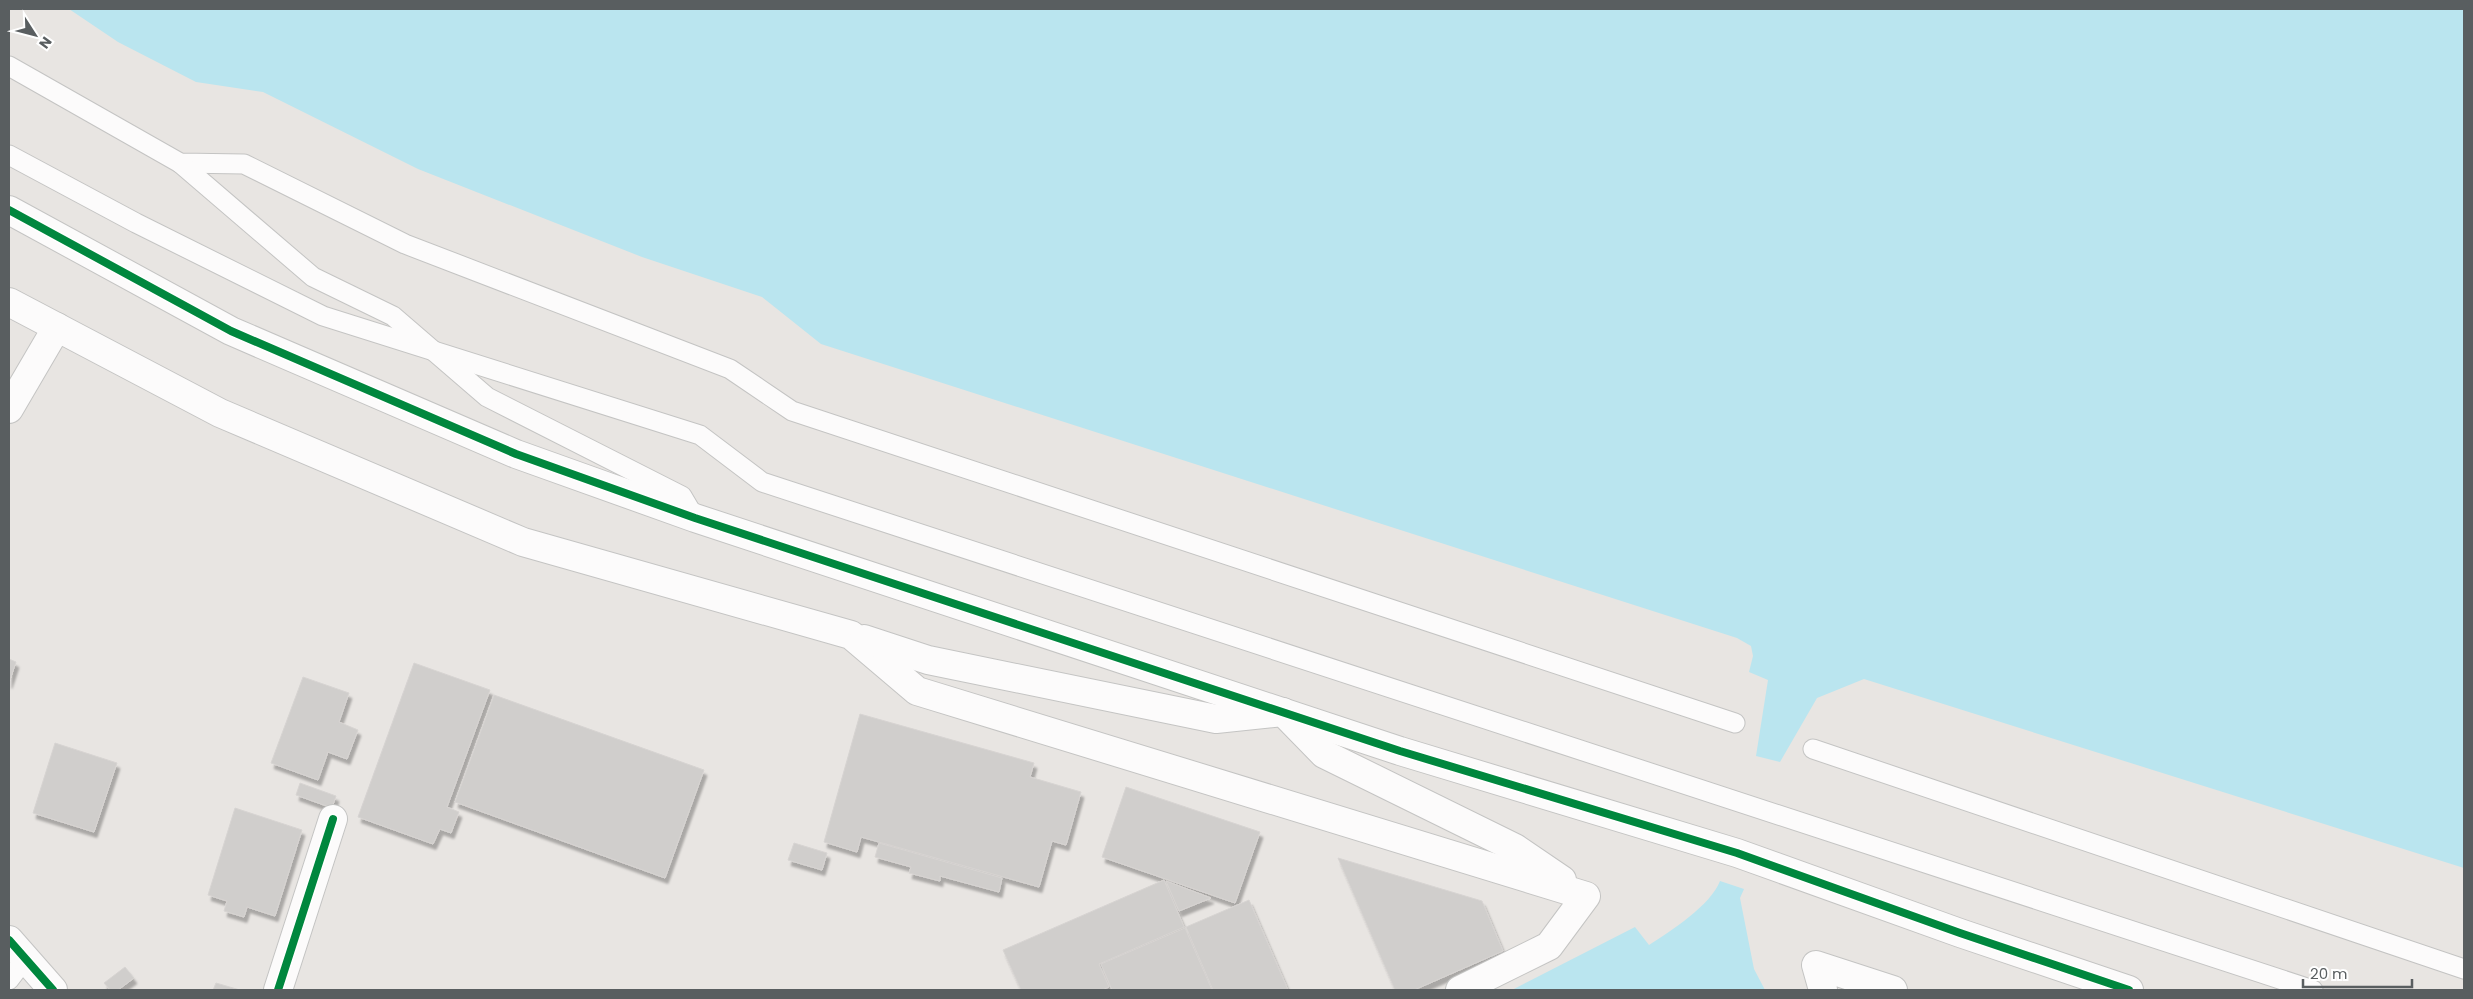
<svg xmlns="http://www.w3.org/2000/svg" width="2473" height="999" font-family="Poppins,sans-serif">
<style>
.water{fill:#bae5ef}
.building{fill:#d0cecc;stroke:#d7d4d2;filter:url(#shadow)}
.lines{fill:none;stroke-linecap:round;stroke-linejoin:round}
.service-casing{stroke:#c4c4c3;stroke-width:21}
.minor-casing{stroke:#c4c4c3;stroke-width:30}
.tertiary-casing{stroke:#c4c4c3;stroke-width:30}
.service{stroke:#fcfbfb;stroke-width:19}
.minor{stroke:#fcfbfb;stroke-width:28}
.tertiary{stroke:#fcfbfb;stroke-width:28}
.cycleway-casing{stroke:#fff;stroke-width:11}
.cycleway{stroke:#00873e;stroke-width:8}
</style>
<defs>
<filter id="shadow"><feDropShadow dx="3" dy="5.5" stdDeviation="1" flood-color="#0004"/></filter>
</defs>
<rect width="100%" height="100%" fill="#e8e5e2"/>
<!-- water -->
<g class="water">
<path d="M69 9H2464V868L1864 679 1817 698 1780 762 1756 756 1768 680 1749 672 1753 656 1751 646 1737 638 821 344 762 297 642 257 418 169 263 92 196 82 118 42Z"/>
<path d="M1720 881 1744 889 1740 898 1754 969 1765 990H1512L1635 927 1649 945C1671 931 1711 905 1720 881Z"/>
</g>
<!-- building -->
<g class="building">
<path d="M9 659 16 662 9 683Z"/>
<path d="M414 663 490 690 447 807 459 812 451 833 440 829 433 844 358 817Z"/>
<path d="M303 677 349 693 339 722 358 730 347 759 328 752 318 780 271 763Z"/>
<path d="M494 695 704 770 665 878 455 802Z"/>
<path d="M860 714 1034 763 1030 777 1081 792 1066 845 1052 841 1039 887 861 837 857 852 824 842Z"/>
<path d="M55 743 117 763 94 832 33 813Z"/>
<path d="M300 783 336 796 332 808 296 795Z"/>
<path d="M1126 787 1260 832 1235 903 1102 857Z"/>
<path d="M235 808 302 830 275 916 247 907 244 917 224 911 227 901 208 895Z"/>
<path d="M794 843 827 853 822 870 788 860Z"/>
<path d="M879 843 1002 878 999 892 940 876V881L909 873 911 867 875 857Z"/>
<path d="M1338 858 1482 901 1503 951 1414 990H1395Z"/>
<path d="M1164 880 1184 927 1099 964 1109 987 1102 990H1021L1003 950Z"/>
<path d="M1166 881 1211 898 1179 911Z"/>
<path d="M1249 900 1288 990H1213L1186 927Z"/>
<path d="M1185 928 1212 990H1112L1101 964Z"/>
<path d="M125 967 134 978 118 990H110L104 983Z"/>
<path d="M216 983 240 990H213Z"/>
</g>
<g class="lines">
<!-- service casing -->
<g class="service-casing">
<g id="service">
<path d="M9 66 180 163 244 164 405 244 730 369 792 411 1735 723"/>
<path d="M9 155 136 223 323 316 700 435 762 482 2313 990"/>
<path d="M180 163 313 277 393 316 487 397 682 496 695 518"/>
<path d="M1813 749 2464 969"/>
<path d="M9 980 25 959"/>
</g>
</g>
<!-- minor casing -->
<g class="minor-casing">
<g id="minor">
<path d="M9 302 220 413 523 542 851 635 917 691 1586 896 1549 946 1460 990"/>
<path d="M9 409 57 327"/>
<path d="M864 639 928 660 1216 719 1283 712 1324 754 1515 848 1562 880"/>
<path d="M9 940 53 990"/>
<path d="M278 990 333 819"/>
<path d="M1823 990 1816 965 1893 990"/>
</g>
</g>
<!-- tertiary casing -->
<g class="tertiary-casing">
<path id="tertiary" d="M9 210 231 331 516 454 695 518 1400 751 1737 853 1960 933 2129 990"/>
</g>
<!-- service -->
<use href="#service" class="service"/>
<!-- minor -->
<use href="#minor" class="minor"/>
<!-- tertiary -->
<use href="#tertiary" class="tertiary"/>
<!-- cycleway casing -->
<g class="cycleway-casing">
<g id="cycleway">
<path d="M9 210 231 331 516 454 695 518 1400 751 1737 853 1960 933 2129 990"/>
<path d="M9 940 53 990"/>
<path d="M278 990 333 819"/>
</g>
</g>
<!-- cycleway -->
<use href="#cycleway" class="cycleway"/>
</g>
<!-- border -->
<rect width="2473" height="999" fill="none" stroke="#595e60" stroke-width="20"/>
<!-- north arrow -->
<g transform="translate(35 35) rotate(126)" stroke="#ffffff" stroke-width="4" paint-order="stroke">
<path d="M0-4L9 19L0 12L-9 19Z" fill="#595e60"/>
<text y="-8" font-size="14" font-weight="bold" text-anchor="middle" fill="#595e60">N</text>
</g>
<!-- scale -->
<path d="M2303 979v8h109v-8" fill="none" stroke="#595e60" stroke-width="2.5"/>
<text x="2310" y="979" font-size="15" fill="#595e60" stroke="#ffffff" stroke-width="4" paint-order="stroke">20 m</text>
</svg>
